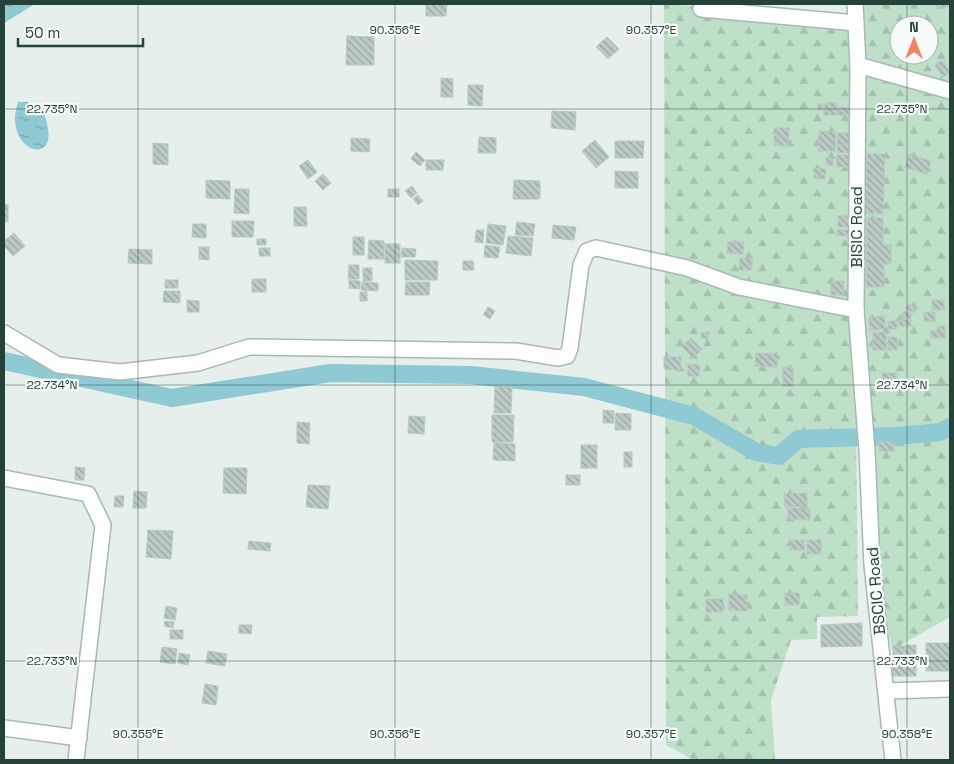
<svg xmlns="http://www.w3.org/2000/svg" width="954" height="764" font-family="'Space Grotesk',sans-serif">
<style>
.forest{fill:url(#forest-firs);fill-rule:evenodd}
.water{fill:url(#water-ripples)}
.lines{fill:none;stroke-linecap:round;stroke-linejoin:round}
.canal{stroke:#8ec9d4;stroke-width:18}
.building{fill:url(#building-back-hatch);stroke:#b8c9c2}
.street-casing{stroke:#a8b8b2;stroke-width:18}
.street{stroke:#fff;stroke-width:15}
.ticks{fill:none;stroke:#24423a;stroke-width:1;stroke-opacity:0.45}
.labels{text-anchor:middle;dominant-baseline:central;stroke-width:4.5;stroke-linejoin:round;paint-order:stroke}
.street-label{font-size:16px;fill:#24423a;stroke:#f7fbf9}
.ticks-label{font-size:12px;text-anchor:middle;fill:#24423a;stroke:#f7fbf9;stroke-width:4.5;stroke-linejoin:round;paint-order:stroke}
</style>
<defs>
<pattern id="forest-firs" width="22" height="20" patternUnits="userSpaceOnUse" patternTransform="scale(1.25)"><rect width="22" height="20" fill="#bfe0c8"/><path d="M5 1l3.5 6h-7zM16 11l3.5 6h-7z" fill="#a4c1ad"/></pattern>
<pattern id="water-ripples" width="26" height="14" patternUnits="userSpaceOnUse" patternTransform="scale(1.25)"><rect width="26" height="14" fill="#8ec9d4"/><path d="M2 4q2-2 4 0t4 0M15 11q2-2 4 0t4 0" fill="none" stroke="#74a5ad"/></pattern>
<pattern id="building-back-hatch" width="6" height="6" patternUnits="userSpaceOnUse" patternTransform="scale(1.25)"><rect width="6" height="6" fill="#bbcac4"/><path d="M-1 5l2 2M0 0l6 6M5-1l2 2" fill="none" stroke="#98a6a0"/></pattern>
</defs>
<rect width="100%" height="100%" fill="#e6efeb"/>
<!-- forest -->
<g class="forest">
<path d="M664 4 852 16 858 65 950 91V617L892 650 877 565 855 311 858 616 817 617V639L791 640 771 700 775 760H693L666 745Z"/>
<path d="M862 4H950V86L865 58ZM899 25H929V55H899Z"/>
</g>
<!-- water -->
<g class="water">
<path d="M4 4H35L4 23Z"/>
<path d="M18 102H27L41 107C71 173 0 155 18 102Z"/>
</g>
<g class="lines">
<!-- canal -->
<path class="canal" d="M4 361 172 398 330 373 471 375 584 387 694 416 756 452 779 456 798 439 897 436 940 432 950 427"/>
</g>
<!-- building -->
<g class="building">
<path d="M426 4H447L446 16H426Z"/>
<rect x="936" y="4" width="12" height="3"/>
<path d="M347 36 374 37V65H346Z"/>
<path d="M607 37 619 49 608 59 596 47Z"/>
<path d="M942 60 950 72 943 77 935 65Z"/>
<path d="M441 78 453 79V97H441Z"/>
<path d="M468 85H483L482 106 468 105Z"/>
<path d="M825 103H837V115H824Z"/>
<rect x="818" y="104" width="5" height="5"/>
<path d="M838 107 852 108V115H838Z"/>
<path d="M552 111 576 112 575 130 551 128Z"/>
<path d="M774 128H789L788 146 774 145Z"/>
<path d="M819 131 836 132 835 151H818Z"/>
<path d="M838 133H849V153L837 152Z"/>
<path d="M479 137 496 138V153H478Z"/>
<path d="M351 138 370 139 369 152 351 151Z"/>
<path d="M595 140 609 157 596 168 582 151Z"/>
<path d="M615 141H644L643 158H615Z"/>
<path d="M153 143 168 144V165L153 164Z"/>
<path d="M416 152 425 160 420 166 411 159Z"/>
<path d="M867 154H885L883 214 865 213Z"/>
<path d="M909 154 931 161 927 174 905 167Z"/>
<path d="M837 155H849V167H836Z"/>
<path d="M826 157 833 158V166L826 165Z"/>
<path d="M308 160 317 172 308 179 299 166Z"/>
<path d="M426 160H444L443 170H426Z"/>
<path d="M814 168 826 169 825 179 814 178Z"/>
<path d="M615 171 638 172V188H615Z"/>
<path d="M323 174 331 183 323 190 315 181Z"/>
<path d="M206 180 230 181V199L206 198Z"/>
<path d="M514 180 540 181V199H513Z"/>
<path d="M412 186 417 193 411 198 405 191Z"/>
<path d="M235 189H249V214L234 213Z"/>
<rect x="388" y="189" width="11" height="8"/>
<path d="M418 195 423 201 418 205 413 199Z"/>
<path d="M4 204 8 205V222H4Z"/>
<path d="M294 207H306L307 226H294Z"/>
<path d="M838 216H852L851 227H838Z"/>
<path d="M867 218H883V245H891V264H884V287H866Z"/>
<path d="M232 221H254L253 237H232Z"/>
<path d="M517 222 535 224 533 236 515 235Z"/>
<path d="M193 224H206V238L192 237Z"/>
<path d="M488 224 506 226 503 245 486 243Z"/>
<path d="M553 225 576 227 574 240 552 238Z"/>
<path d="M476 230H484L483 243 475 242Z"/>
<path d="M837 230H849L848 236H837Z"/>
<path d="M14 233 25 246 13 256 4 246V241Z"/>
<path d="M508 236 533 238 531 256 506 253Z"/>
<rect x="353" y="237" width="11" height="18"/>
<rect x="257" y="239" width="9" height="6"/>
<path d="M369 240 384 241V259H368Z"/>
<path d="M728 242H744L743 254 727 253Z"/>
<rect x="385" y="244" width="15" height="19"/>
<path d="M485 245 500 247 498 258 484 257Z"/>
<path d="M199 247H209V260L199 259Z"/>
<rect x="259" y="248" width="11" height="8"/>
<path d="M402 248 416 249 415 257H401Z"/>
<path d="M129 249 152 250V264L128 263Z"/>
<path d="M740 258 752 259V270H739Z"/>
<path d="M405 260 438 261 437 280H405Z"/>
<path d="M463 261H473L474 270H463Z"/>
<path d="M349 265H359V279H348Z"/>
<rect x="363" y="268" width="9" height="13"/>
<rect x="252" y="279" width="14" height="13"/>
<rect x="165" y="280" width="13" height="8"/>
<path d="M349 280 360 281V289L349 288Z"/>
<path d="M831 281H844L843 295H831Z"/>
<path d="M362 282 378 283V291L361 290Z"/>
<path d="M406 282H430L429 295H405Z"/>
<path d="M164 291H180V303L163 302Z"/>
<rect x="360" y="292" width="7" height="9"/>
<path d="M187 300 199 301V312H187Z"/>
<rect x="932" y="300" width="12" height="10"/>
<path d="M908 304 917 308 915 313 906 309Z"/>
<path d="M488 307 495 311 490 319 483 315Z"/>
<path d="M903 312H911V319L902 318Z"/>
<rect x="924" y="312" width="11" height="9"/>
<path d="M885 316V329L870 330 869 317Z"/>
<rect x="899" y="320" width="12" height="6"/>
<rect x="888" y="321" width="9" height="8"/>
<path d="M937 326H945V338H931V331H937Z"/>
<path d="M701 332H709L708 339 701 338Z"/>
<path d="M886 332V350H873V333Z"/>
<rect x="888" y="337" width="9" height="13"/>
<path d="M691 338 702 349 693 358 682 347Z"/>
<path d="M756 353 778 354 777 367 755 366Z"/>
<path d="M664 357H681L680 370 664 369Z"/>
<path d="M688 364 700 365 699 376H688Z"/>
<path d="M783 367H793V387L783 386Z"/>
<path d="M882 373H897V381L882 382Z"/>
<path d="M495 386 512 387 511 413H494Z"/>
<path d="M603 410 614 411V423H603Z"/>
<path d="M616 413 631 414V430H615Z"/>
<path d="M492 415H514L513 442H492Z"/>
<path d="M409 416 425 417 424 434 408 433Z"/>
<path d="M297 422 310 423 309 444 297 443Z"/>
<rect x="879" y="442" width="15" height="9"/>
<path d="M494 443 515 444V461L493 460Z"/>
<rect x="581" y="445" width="16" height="23"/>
<rect x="624" y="452" width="8" height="15"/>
<path d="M75 467 85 468 84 480H75Z"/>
<path d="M224 468H247L246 494 223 493Z"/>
<rect x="566" y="475" width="14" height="10"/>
<path d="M308 485 330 486 328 509 306 507Z"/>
<path d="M134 491 147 492 146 508H133Z"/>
<path d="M807 493V506L785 507 784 494Z"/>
<path d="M115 496H124L123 507H114Z"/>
<path d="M788 508 810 509V520L788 519Z"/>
<path d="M148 530 173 531 171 559 146 557Z"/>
<rect x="790" y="540" width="14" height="10"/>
<rect x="807" y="540" width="14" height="14"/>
<path d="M249 541 271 543 270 551 248 549Z"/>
<path d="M785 593H800L799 605H785Z"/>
<path d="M729 594 747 595V611L729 610Z"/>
<rect x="706" y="599" width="17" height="13"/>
<path d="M166 606 177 608 175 620 164 618Z"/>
<path d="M165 621 174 622 173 628 164 626Z"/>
<path d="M862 623V646L821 647V625Z"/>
<path d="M239 625H252L251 634 239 633Z"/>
<rect x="170" y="630" width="13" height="9"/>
<rect x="926" y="643" width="24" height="28"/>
<rect x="905" y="645" width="11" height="17"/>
<rect x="893" y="646" width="11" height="16"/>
<path d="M162 647 177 649 175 664 160 662Z"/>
<path d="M208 651 227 654 225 666 206 663Z"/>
<path d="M179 653 190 655 188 665 178 663Z"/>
<path d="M916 663V676H892V664Z"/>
<path d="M205 684 218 686 216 705 202 703Z"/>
</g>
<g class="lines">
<!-- street casing -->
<g class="street-casing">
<g id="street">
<path d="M855 4 858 65 856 310 867 451 872 565 893 760"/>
<path d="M701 9 856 23"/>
<path d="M858 65 950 91"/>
<path d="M4 333 58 365 120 372 198 363 249 347 516 351 558 358 567 356 570 348 581 265 587 251 596 248 687 268 739 287 856 310"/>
<path d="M4 478 88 494 103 525 76 760"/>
<path d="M886 691 950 689"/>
<path d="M4 728 79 738"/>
</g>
</g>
<!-- street -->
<use href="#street" class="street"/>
</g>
<!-- ticks -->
<path class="ticks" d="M138 4V760M395 4V760M651 4V760M907 4V25M907 55V760M4 109H950M4 385H950M4 661H950"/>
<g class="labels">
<!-- street labels -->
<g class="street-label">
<text transform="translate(856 227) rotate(-90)">BISIC Road</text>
<text transform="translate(876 591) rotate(-95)">BSCIC Road</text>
</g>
</g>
<g class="ticks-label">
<text x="395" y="34">90.356°E</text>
<text x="651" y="34">90.357°E</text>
<text x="52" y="113">22.735°N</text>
<text x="902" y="113">22.735°N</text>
<text x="52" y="389">22.734°N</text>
<text x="902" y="389">22.734°N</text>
<text x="52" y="665">22.733°N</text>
<text x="902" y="665">22.733°N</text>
<text x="138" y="738">90.355°E</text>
<text x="395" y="738">90.356°E</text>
<text x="651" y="738">90.357°E</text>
<text x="907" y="738">90.358°E</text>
</g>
<!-- border -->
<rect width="954" height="764" fill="none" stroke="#24423a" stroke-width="10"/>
<!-- north arrow -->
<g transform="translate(914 40)"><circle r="24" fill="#f7fbf9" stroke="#a3b1ad"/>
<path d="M0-4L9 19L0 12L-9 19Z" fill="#f4845f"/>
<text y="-8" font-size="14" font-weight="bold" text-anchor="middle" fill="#24423a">N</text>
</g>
<!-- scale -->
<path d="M18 38v8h125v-8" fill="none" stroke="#24423a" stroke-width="2.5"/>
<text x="25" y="38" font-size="15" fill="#24423a" stroke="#f7fbf9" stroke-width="4" paint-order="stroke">50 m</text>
</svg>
